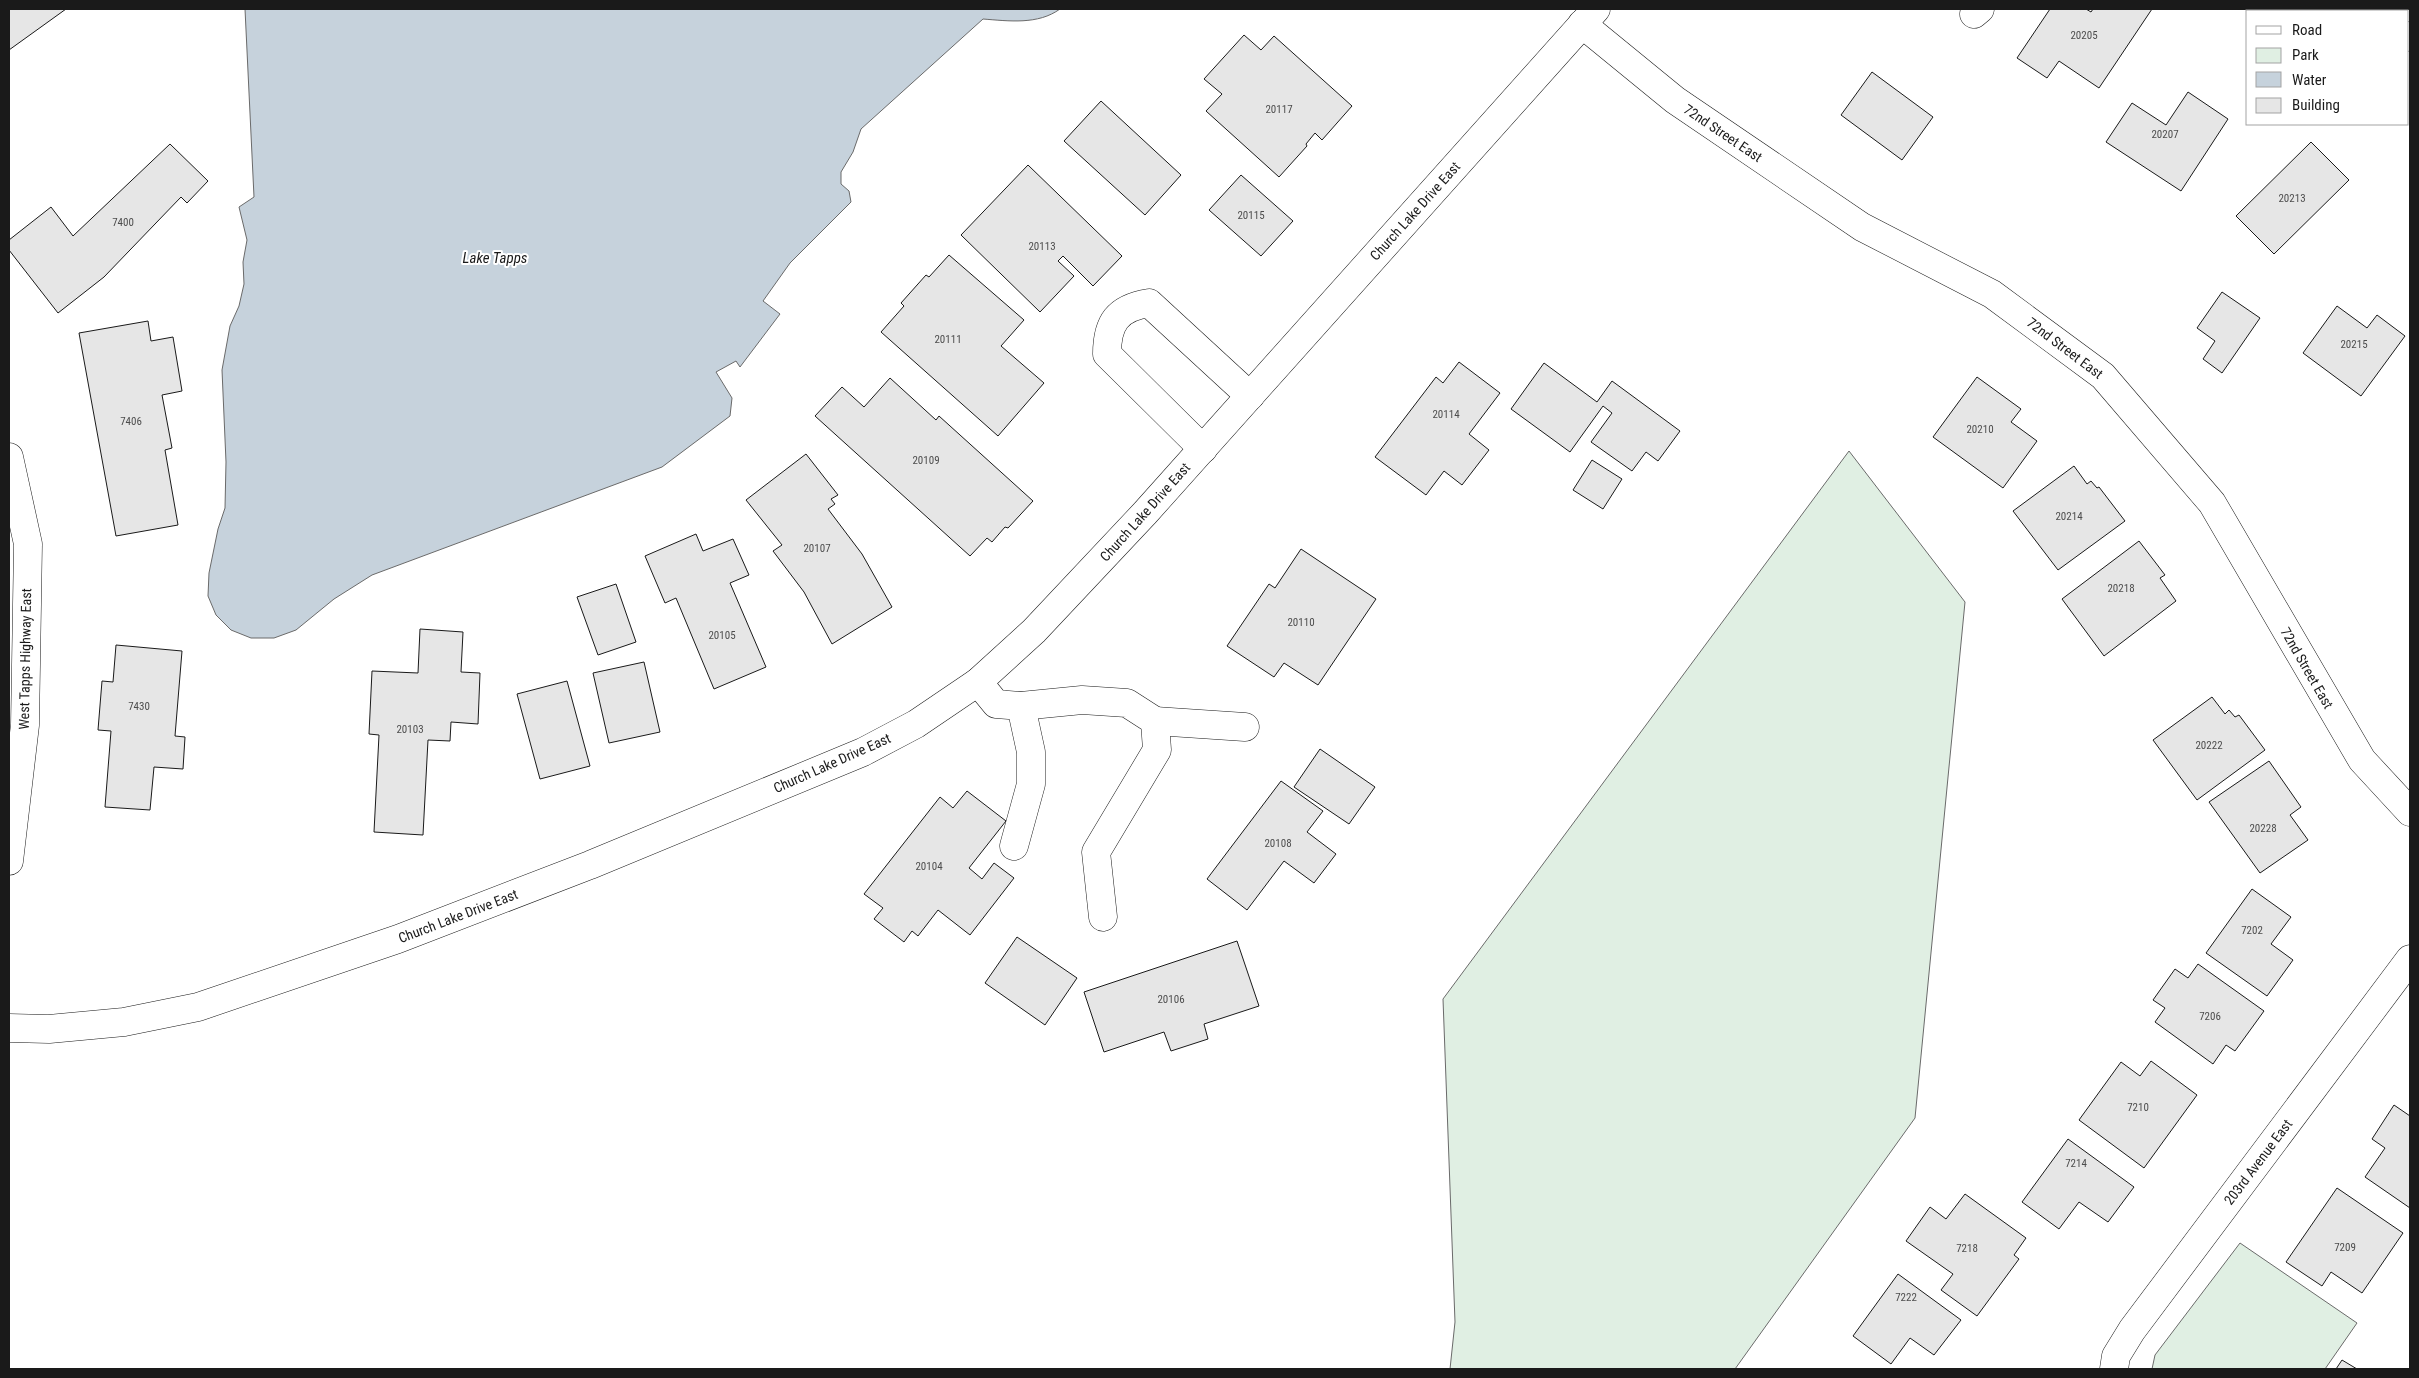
<svg xmlns="http://www.w3.org/2000/svg" width="2419" height="1378" font-family="'Roboto Condensed',sans-serif">
<style>
.green{fill:#e0efe3;stroke:#6a6a6a}
.water{fill:#c6d2dc;stroke:#6a6a6a}
.building{fill:#e6e6e6;stroke:#1a1a1a}
.lines{fill:none;stroke-linecap:round;stroke-linejoin:round}
.minor-casing{stroke:#1a1a1a;stroke-width:29}
.minor{stroke:#fff;stroke-width:28}
.labels{text-anchor:middle;dominant-baseline:central;stroke-width:4;stroke-linejoin:round;paint-order:stroke}
.number-label{font-size:11px;fill:#4d4d4d}
.street-label{font-size:14px;fill:#1a1a1a;stroke:#fff}
.water-label{font-size:15px;font-style:italic;fill:#1a1a1a;stroke:#fff}
</style>
<rect width="100%" height="100%" fill="#fff"/>
<!-- green -->
<g class="green">
<path d="M1849 451 1965 602 1915 1118 1735 1369H1450L1455 1322 1443 999Z"/>
<path d="M2240 1243 2357 1323 2325 1369H2152L2155 1355Z"/>
</g>
<!-- water -->
<path class="water" d="M245 9H1060C1038 25 1009 21 983 19L861 129 853 152 841 172V184L849 191 851 202 790 263 763 301 780 314 740 367 736 361 716 372 732 398 730 416 662 467 372 575 334 599 296 630 274 638H251L231 630 216 615 208 596 209 573 218 529 225 508 226 462 222 370 230 326 239 306 244 284 243 262 247 240 239 207 254 197Z"/>
<!-- building -->
<g class="building">
<path d="M9 9H66L9 50Z"/>
<path d="M2050 9H2086L2091 12 2093 9H2152L2099 88 2059 61 2047 78 2017 58Z"/>
<path d="M1244 35 1261 50 1274 36 1352 106 1322 140 1315 133 1306 144 1307 146 1279 177 1206 111 1222 94 1204 79Z"/>
<path d="M1872 72 1933 117 1902 160 1841 115Z"/>
<path d="M2188 92 2228 119 2181 191 2106 142 2132 103 2166 125Z"/>
<path d="M1101 101 1181 175 1145 215 1064 141Z"/>
<path d="M2311 142 2349 180 2274 254 2236 216Z"/>
<path d="M170 144 208 181 187 203 181 197 104 277 58 313 9 250V240L51 207 73 236Z"/>
<path d="M1028 165 1122 256 1093 286 1063 256 1058 261 1074 276 1040 312 961 235Z"/>
<path d="M1241 175 1293 221 1261 256 1209 210Z"/>
<path d="M949 255 1024 320 1001 346 1044 383 998 436 881 332 904 306 901 303 926 275 929 277Z"/>
<path d="M2222 292 2260 318 2222 373 2203 359 2215 341 2197 328Z"/>
<path d="M2337 306 2367 328 2377 315 2405 336 2361 396 2303 353Z"/>
<path d="M148 321 151 341 173 337 182 391 162 395 172 448 165 450 178 525 116 536 79 333Z"/>
<path d="M1459 362 1500 393 1469 434 1489 450 1462 485 1444 471 1426 495 1375 457 1436 377 1443 383Z"/>
<path d="M1544 363 1597 402 1612 381 1680 431 1658 461 1646 452 1632 471 1591 442 1612 413 1603 406 1570 452 1511 409Z"/>
<path d="M1977 377 2021 409 2011 422 2037 441 2003 488 1933 437Z"/>
<path d="M890 378 936 420 939 416 1033 501 1008 528 1005 527 992 542 987 538 970 556 815 416 842 387 864 407Z"/>
<path d="M806 454 838 495 831 499 835 504 828 509 862 554 892 607 832 644 804 592 773 551 782 545 746 500Z"/>
<path d="M1592 460 1622 479 1603 509 1573 490Z"/>
<path d="M2074 466 2087 484 2091 481 2097 488 2099 487 2125 521 2058 570 2013 511Z"/>
<path d="M696 534 703 551 733 539 749 575 730 583 766 667 714 689 676 598 665 603 645 556Z"/>
<path d="M2139 541 2165 575 2160 578 2176 601 2104 656 2062 599Z"/>
<path d="M1301 549 1376 599 1318 685 1284 663 1274 677 1227 646 1269 584 1275 588Z"/>
<path d="M616 584 636 642 598 655 577 597Z"/>
<path d="M420 629 463 632 461 672 480 673 478 724 451 722 450 741 428 740 423 835 374 832 379 735 369 734 372 671 418 673Z"/>
<path d="M116 645 182 651 175 736 185 737 183 769 154 767 150 810 105 807 111 731 98 730 102 681 113 682Z"/>
<path d="M644 662 660 732 609 743 593 673Z"/>
<path d="M567 681 590 766 540 779 517 694Z"/>
<path d="M2212 697 2225 714 2229 710 2235 717 2239 715 2265 750 2197 800 2153 740Z"/>
<path d="M1320 749 1375 787 1349 824 1294 787Z"/>
<path d="M2269 761 2301 807 2290 815 2308 840 2260 873 2209 802Z"/>
<path d="M1281 781 1323 811 1307 832 1336 854 1314 883 1284 861 1247 910 1207 879Z"/>
<path d="M967 791 1006 821 969 868 982 879 994 863 1014 878 970 935 938 910 918 936 912 931 904 942 874 919 883 908 864 894 940 797 953 808Z"/>
<path d="M2252 889 2291 917 2271 944 2293 960 2267 996 2206 953Z"/>
<path d="M1017 937 1077 978 1045 1025 985 983Z"/>
<path d="M1237 941 1259 1006 1204 1024 1208 1039 1171 1051 1164 1032 1104 1052 1084 992Z"/>
<path d="M2198 964 2264 1011 2235 1051 2226 1045 2213 1064 2155 1022 2165 1008 2153 1000 2175 969 2188 978Z"/>
<path d="M2151 1061 2197 1095 2144 1168 2079 1120 2121 1062 2140 1076Z"/>
<path d="M2394 1105 2410 1116V1208L2365 1177 2385 1148 2372 1139Z"/>
<path d="M2068 1139 2134 1187 2108 1222 2079 1202 2059 1229 2022 1202Z"/>
<path d="M2337 1188 2403 1233 2362 1293 2331 1272 2322 1286 2286 1262Z"/>
<path d="M1965 1194 2026 1238 2014 1255 2019 1259 1977 1316 1941 1290 1953 1274 1906 1241 1930 1207 1946 1219Z"/>
<path d="M1898 1274 1961 1320 1934 1355 1910 1338 1891 1364 1853 1336Z"/>
<path d="M2342 1360 2357 1369H2336Z"/>
</g>
<g class="lines">
<!-- minor casing -->
<g class="minor-casing">
<g id="minor">
<path d="M2368 9 2372 11"/>
<path d="M1974 14 1980 9"/>
<path d="M1582 24 1675 100 1862 227 1992 294 2103 376 2212 503 2362 760 2410 812"/>
<path d="M2408 36 2410 37"/>
<path d="M1203 449 1107 354C1107 323 1117 308 1149 303L1250 396"/>
<path d="M9 457 28 544 25 725 9 861"/>
<path d="M978 682 996 704 1021 706 1082 700 1127 703 1155 721 1157 750 1096 852 1103 917"/>
<path d="M1155 721 1245 727"/>
<path d="M1014 846 1031 784V752L1021 706"/>
<path d="M9 1028 49 1029 124 1022 198 1007 398 939 590 865 863 752 916 724 978 682 1034 631 1145 513 1596 9"/>
<path d="M2114 1369 2116 1356 2132 1330 2410 959"/>
</g>
</g>
<!-- minor -->
<use href="#minor" class="minor"/>
</g>
<g class="labels">
<!-- number labels -->
<g class="number-label">
<text x="2084" y="35">20205</text>
<text x="1279" y="109">20117</text>
<text x="2165" y="134">20207</text>
<text x="2292" y="198">20213</text>
<text x="1251" y="215">20115</text>
<text x="123" y="222">7400</text>
<text x="1042" y="246">20113</text>
<text x="948" y="339">20111</text>
<text x="2354" y="344">20215</text>
<text x="1446" y="414">20114</text>
<text x="131" y="421">7406</text>
<text x="1980" y="429">20210</text>
<text x="926" y="460">20109</text>
<text x="2069" y="516">20214</text>
<text x="817" y="548">20107</text>
<text x="2121" y="588">20218</text>
<text x="1301" y="622">20110</text>
<text x="722" y="635">20105</text>
<text x="139" y="706">7430</text>
<text x="410" y="729">20103</text>
<text x="2209" y="745">20222</text>
<text x="2263" y="828">20228</text>
<text x="1278" y="843">20108</text>
<text x="929" y="866">20104</text>
<text x="2252" y="930">7202</text>
<text x="1171" y="999">20106</text>
<text x="2210" y="1016">7206</text>
<text x="2138" y="1107">7210</text>
<text x="2076" y="1163">7214</text>
<text x="2345" y="1247">7209</text>
<text x="1967" y="1248">7218</text>
<text x="1906" y="1297">7222</text>
</g>
<!-- street labels -->
<g class="street-label">
<text transform="translate(1723 133) rotate(34)">72nd Street East</text>
<text transform="translate(1415 211) rotate(-48)">Church Lake Drive East</text>
<text transform="translate(2065 348) rotate(37)">72nd Street East</text>
<text transform="translate(1145 512) rotate(-48)">Church Lake Drive East</text>
<text transform="translate(25 659) rotate(-89)">West Tapps Highway East</text>
<text transform="translate(2307 668) rotate(60)">72nd Street East</text>
<text transform="translate(832 763) rotate(-24)">Church Lake Drive East</text>
<text transform="translate(458 916) rotate(-21)">Church Lake Drive East</text>
<text transform="translate(2258 1162) rotate(-53)">203rd Avenue East</text>
</g>
<!-- water labels -->
<g class="water-label">
<text x="495" y="258">Lake Tapps</text>
</g>
</g>
<!-- border -->
<rect width="2419" height="1378" fill="none" stroke="#1a1a1a" stroke-width="20"/>
<!-- legend -->
<rect x="2246" y="10" width="162" height="115" fill="#ffffff" stroke="#a3a3a3"/>
<rect x="2256" y="26" width="25" height="8" fill="#ffffff" stroke="#a3a3a3"/>
<text x="2292" y="35" font-size="15" fill="#1a1a1a">Road</text>
<rect x="2256" y="48" width="25" height="15" fill="#e0efe3" stroke="#a3a3a3"/>
<text x="2292" y="60" font-size="15" fill="#1a1a1a">Park</text>
<rect x="2256" y="72" width="25" height="15" fill="#c6d2dc" stroke="#a3a3a3"/>
<text x="2292" y="85" font-size="15" fill="#1a1a1a">Water</text>
<rect x="2256" y="98" width="25" height="15" fill="#e6e6e6" stroke="#a3a3a3"/>
<text x="2292" y="110" font-size="15" fill="#1a1a1a">Building</text>
</svg>
